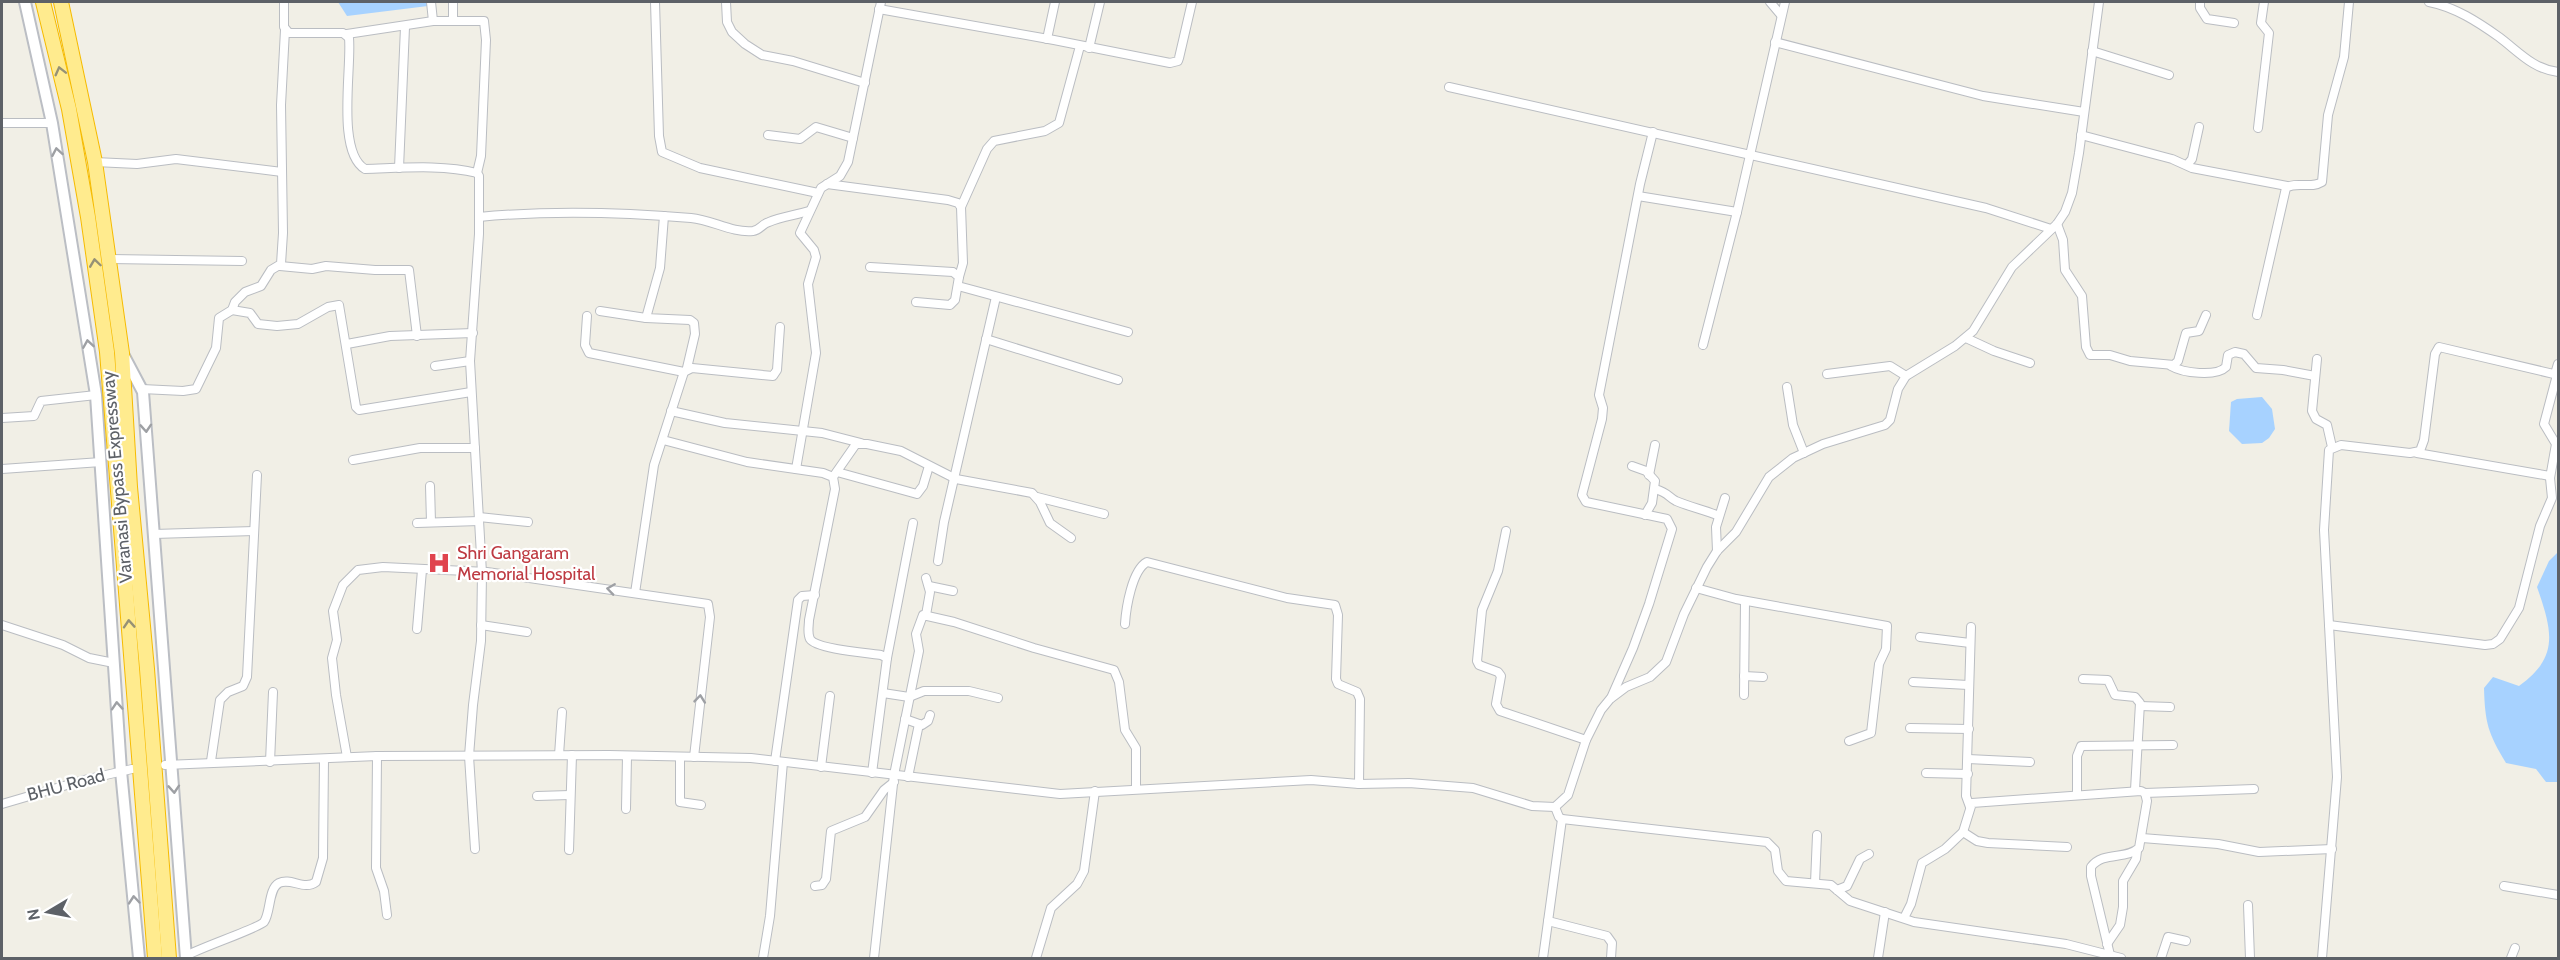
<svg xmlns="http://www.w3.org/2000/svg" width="2560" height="960" font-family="Cabin,sans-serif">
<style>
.water{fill:#a7d2ff}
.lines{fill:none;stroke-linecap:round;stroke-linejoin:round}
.street-casing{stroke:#babdc2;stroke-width:10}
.secondary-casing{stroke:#bbbec4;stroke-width:14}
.highway-casing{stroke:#f6bb00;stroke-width:16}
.street{stroke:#fff;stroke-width:8}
.secondary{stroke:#fff;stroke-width:10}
.highway{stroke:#ffeb8e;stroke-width:14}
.oneway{stroke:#969175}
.oneway2{stroke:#9ea0a4}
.labels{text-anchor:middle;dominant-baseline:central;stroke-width:4.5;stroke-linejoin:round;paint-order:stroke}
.street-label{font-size:18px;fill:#5d6167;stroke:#fff}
.health-label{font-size:18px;fill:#be3a42;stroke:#fff;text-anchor:start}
</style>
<rect width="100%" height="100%" fill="#f1efe6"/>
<!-- water -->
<g class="water">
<path d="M338 2H428V6L347 16Z"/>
<path d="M2262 397 2272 409 2275 429 2269 438 2262 443 2242 444 2229 431 2231 402 2237 399Z"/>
<path d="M2558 552V782H2546L2536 769 2506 763C2488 733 2485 723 2484 688L2493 677 2519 686C2560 657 2552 630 2537 587L2549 561Z"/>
</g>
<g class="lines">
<!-- street casing -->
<g class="street-casing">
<g id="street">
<path d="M284 2V27L289 33H343L349 38C352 67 336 152 365 169 401 168 442 164 477 173L479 176V234L470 361 482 573 481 641 473 705 469 756 475 849"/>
<path d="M431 2 433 21"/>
<path d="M453 2V21"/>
<path d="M655 2 659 136 662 152 700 168 818 193"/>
<path d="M726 2 727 22 732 32 745 44 762 55 793 61 865 83"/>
<path d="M1770 2 1781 15"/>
<path d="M2200 2V8L2207 19 2234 23"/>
<path d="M2429 2C2455 7 2478 22 2499 37 2519 52 2533 69 2558 72"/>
<path d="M879 9 1054 40 1170 63 1178 61 1179 58 1192 2"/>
<path d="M347 34 433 21H484L486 40 481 156 477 173"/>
<path d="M1047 39 1055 2"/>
<path d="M1775 42 1983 96 2084 112"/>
<path d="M1089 48 1100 2"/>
<path d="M2092 51 2169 75"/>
<path d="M1449 87 1986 208 2051 229"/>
<path d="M2 123H52"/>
<path d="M2258 128 2269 33 2261 23 2264 2"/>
<path d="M768 135 800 139 816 127 853 138"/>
<path d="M2081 135 2172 159 2192 168 2287 186"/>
<path d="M95 162 137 164 176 159 282 172"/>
<path d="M2187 165 2192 159 2199 127"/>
<path d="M399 168 405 27"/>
<path d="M827 184 948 200 958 203 961 207 963 263 959 277"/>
<path d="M1638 196 1737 212"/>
<path d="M961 207 987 149 994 141 1045 131 1059 123 1080 46"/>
<path d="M664 216 660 268 646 318 690 320 694 323 695 334 687 368"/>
<path d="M479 217C551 210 620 212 691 218 713 220 731 233 753 231 760 230 762 224 769 222 780 217 796 215 809 211"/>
<path d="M2057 224 2063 240 2065 270 2082 296 2086 347 2090 355H2110L2130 361 2174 365 2178 361 2186 333 2199 331 2206 315"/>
<path d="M110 259 242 261"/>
<path d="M280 266 312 269 326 266 375 270H409L417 336"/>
<path d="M870 267 953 272 959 277 955 300 950 305 916 302"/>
<path d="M958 286 1128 332"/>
<path d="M232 310 250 313 258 324 277 326 298 324 328 307 339 305 356 407 359 410 471 392"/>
<path d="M600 311 646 318"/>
<path d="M2257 315 2286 188C2296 181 2311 189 2322 182L2328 115 2344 57 2349 2"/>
<path d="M587 316 585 345 589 353 684 372"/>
<path d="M1966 338 1994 351 2030 363"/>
<path d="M986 339 1118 380"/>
<path d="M347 344 390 336 473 333"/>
<path d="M1703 345 1737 212 1785 2"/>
<path d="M2317 359 2312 411 2316 419 2327 425 2332 447"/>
<path d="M435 366 470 361"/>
<path d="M2171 366C2183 373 2216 377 2226 367L2228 355 2235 352 2244 354 2256 368 2283 370 2315 376"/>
<path d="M1827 374 1890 366 1906 376"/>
<path d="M2555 374 2558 364"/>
<path d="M1787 387 1793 425 1804 453"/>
<path d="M142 389 183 391 196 389 216 348 219 318 232 310 235 302 245 292 261 286 271 270 281 264 283 233 281 105 285 30"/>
<path d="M671 411 725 423 822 433 861 443"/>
<path d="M2 418 34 416 41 401 96 395"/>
<path d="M663 440 747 462 823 473 833 477 835 489 809 620C809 626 807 633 810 639 816 649 867 653 881 655L887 658 872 773"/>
<path d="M2417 453 2550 476"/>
<path d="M353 460 420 448H475"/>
<path d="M1632 466 1646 471 1655 481 1652 503 1645 515"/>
<path d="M2 469 101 462"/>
<path d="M796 469 816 353 808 284 816 257 814 250 800 233 821 188 840 176 848 162 881 2"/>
<path d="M837 472 917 494 923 486 929 466"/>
<path d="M1649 475 1655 445"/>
<path d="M833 477 856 444H867L901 451 956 479 1032 493 1040 502 1050 523 1071 538"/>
<path d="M430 486 431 522"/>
<path d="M1655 489C1669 493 1668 497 1676 501 1690 507 1705 510 1719 516"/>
<path d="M1037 497 1104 514"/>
<path d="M479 517 528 522"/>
<path d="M417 523 479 521"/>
<path d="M1506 531 1498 571 1482 610 1477 661 1479 665 1498 672 1501 676 1496 704 1500 711 1586 740"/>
<path d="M154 534 254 531"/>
<path d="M1717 551 1716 527 1725 498"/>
<path d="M938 561 944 522 996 297"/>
<path d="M929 586 953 591"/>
<path d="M1696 588 1736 599 1887 626 1886 649 1879 664 1871 733 1849 741"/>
<path d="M635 593 654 465 684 372 692 368 773 376 777 370 780 327"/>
<path d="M926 615 930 592 926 578"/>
<path d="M1125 624C1126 608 1132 570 1147 562L1287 598 1335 605 1338 615 1336 679 1338 684 1357 692 1360 699 1359 784"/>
<path d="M2 625 63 645 89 658 114 663"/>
<path d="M481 625 527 632"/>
<path d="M2329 625 2485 645 2493 644 2500 639 2519 608 2540 526 2552 498 2550 478 2556 444 2544 424 2557 375"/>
<path d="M417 629 422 570"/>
<path d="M1920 637 1970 643"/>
<path d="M887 658 913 523"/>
<path d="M1744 676 1763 677"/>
<path d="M2083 679 2108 680 2115 695 2135 697 2140 703 2135 790"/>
<path d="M1913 682 1968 685"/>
<path d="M883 693 909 697 924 691H969L998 698"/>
<path d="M1744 695 1745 601"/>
<path d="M1611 698 1633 648 1649 604 1672 529 1667 519 1586 502 1582 495 1602 419 1603 408 1599 395 1640 184 1653 132"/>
<path d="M2140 706 2170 707"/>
<path d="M905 719 922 725 928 721 930 715"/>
<path d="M1910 728 1969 729"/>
<path d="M559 755 562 712"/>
<path d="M377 756 376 868 384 891 387 915"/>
<path d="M347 757 336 695 332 658 337 640 333 611 343 585 358 570 383 567 487 572 708 604 710 617 694 757"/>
<path d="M680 757V802L701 805"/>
<path d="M1968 759 2030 762"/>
<path d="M211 761 220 700 228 692 243 686 247 677 257 475"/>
<path d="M775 761 798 600 802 596 815 595"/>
<path d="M270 762 273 692"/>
<path d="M165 765 377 756 609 755 751 758 1060 794 1311 780 1359 784 1409 783 1473 788 1532 806 1555 807 1568 795 1586 740 1601 710 1610 699 1626 687 1650 677 1666 662 1684 614 1707 567 1717 551 1736 532 1769 477 1793 458 1823 444 1885 425 1890 420 1898 389 1906 376 1955 346 1973 331 2012 267 2057 224 2065 212 2072 193 2079 153 2099 2"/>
<path d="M821 767 830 696"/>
<path d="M1926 773 1968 774"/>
<path d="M908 777 919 724"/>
<path d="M2145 793 2254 789"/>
<path d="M2077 795V756L2081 746 2173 745"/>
<path d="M537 796 570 795"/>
<path d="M2 804 84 780 132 769"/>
<path d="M1555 807 1559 817 1562 819 1767 842 1775 850 1778 871 1786 881 1831 885 1850 901 1914 922 2066 944 2121 958"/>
<path d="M1970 807 1966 796 1971 627"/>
<path d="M626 809 627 756"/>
<path d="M1963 832 1977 841 1988 843 2067 847"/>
<path d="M2142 838 2218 844 2259 852 2332 849"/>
<path d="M569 850 572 755"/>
<path d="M1815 883 1817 835"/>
<path d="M815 886 822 885 826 879 831 831 865 817 884 790 894 782"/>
<path d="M2504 886 2558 895"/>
<path d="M1837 890 1847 886 1860 859 1869 854"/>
<path d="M2248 905 2250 958"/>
<path d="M1904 918 1911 904 1922 863 1945 849 1963 832 1972 803 2141 791 2145 793 2147 801 2139 848C2126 860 2103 851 2091 867V876L2110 955"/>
<path d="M1548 921 1607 936 1612 943 1611 958"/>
<path d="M2107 944 2120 925 2123 907V881L2136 859 2137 851"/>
<path d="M186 956C199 948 259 928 264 922 271 912 268 889 279 883 291 877 304 891 316 882L323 858 324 759"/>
<path d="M763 958 770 916 783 762"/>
<path d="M874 958 894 775 919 651 916 634 923 615 954 622 1034 648 1114 670 1119 682 1125 730 1136 748V789"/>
<path d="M1036 958 1051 908 1077 884 1084 871 1095 791"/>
<path d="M1543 958 1562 819"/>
<path d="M1878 958 1885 912"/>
<path d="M2161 958 2168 937 2186 941"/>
<path d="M2322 958 2337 777 2324 530 2329 450 2341 445 2410 453 2420 451 2424 440 2435 354 2439 347 2558 375"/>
<path d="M2511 958 2515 948"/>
</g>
</g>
<!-- secondary casing -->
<g class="secondary-casing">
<g id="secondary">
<path d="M25 2 52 123 96 395 121 771 139 958"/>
<path d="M124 356 143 392 186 958"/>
</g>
</g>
<!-- highway casing -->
<g class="highway-casing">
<g id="highway">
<path d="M43 2 69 109 88 217 107 352 155 958"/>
<path d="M61 2 95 162 122 353 130 487 147 669 169 958"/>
</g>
</g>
<!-- street -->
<use href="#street" class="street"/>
<!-- secondary -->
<use href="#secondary" class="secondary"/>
<!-- highway -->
<use href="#highway" class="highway"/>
</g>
<!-- one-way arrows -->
<defs><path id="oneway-chevron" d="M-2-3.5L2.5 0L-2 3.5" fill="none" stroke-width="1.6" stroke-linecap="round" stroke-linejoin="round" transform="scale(1.5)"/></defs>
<g class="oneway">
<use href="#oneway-chevron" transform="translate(60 71) rotate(-104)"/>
<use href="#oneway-chevron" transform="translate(95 263) rotate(-98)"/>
<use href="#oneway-chevron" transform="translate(129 624) rotate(-94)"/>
</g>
<g class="oneway2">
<use href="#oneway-chevron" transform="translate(57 152) rotate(-100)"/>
<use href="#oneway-chevron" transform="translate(88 344) rotate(-99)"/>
<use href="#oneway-chevron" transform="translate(146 428) rotate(86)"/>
<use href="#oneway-chevron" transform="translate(611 589) rotate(-172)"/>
<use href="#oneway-chevron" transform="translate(700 699) rotate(-84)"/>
<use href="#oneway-chevron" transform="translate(117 706) rotate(-94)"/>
<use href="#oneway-chevron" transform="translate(174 789) rotate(86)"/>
<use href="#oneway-chevron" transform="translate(134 900) rotate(-95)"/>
</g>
<!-- icons -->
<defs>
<g id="hospital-bare" transform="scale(1.8)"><path d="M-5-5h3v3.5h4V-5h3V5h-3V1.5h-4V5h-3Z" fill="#e0444e" stroke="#fff" stroke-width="2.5" paint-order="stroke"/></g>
</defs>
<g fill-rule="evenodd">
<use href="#hospital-bare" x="439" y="563"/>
</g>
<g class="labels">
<!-- street labels -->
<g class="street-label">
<text transform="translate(117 477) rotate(-95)">Varanasi Bypass Expressway</text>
<text transform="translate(66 785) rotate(-15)">BHU Road</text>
</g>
<!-- health labels -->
<g class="health-label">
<text x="457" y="553">Shri Gangaram<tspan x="457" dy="21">Memorial Hospital</tspan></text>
</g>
</g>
<!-- border -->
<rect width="2560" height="960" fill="none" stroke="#5d6167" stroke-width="6"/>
<!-- north arrow -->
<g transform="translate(48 912) rotate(260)" stroke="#ffffff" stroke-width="4.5" paint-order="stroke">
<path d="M0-4.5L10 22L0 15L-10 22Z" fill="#5d6167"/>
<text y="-9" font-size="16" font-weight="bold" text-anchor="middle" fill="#5d6167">N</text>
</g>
</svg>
